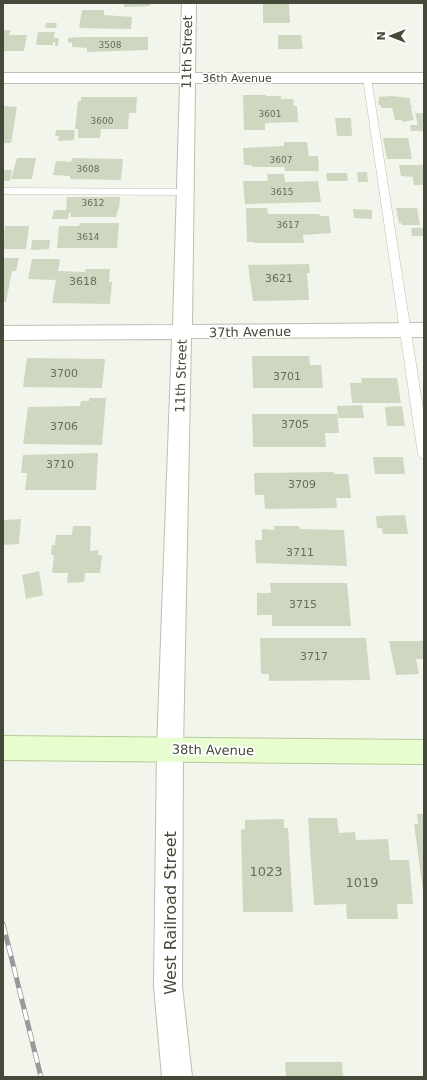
<svg xmlns="http://www.w3.org/2000/svg" width="427" height="1080" font-family="'DejaVu Sans',sans-serif">
<style>
.building{fill:#d0d7c1}
.lines{fill:none;stroke-linecap:round;stroke-linejoin:round}
.lane-casing{stroke:#bbc1ae;stroke-width:1}
.street-casing{stroke:#bbc1ae;stroke-width:2}
.secondary-casing{stroke:#b5ca96;stroke-width:2}
.lane{fill:#fff;fill-rule:evenodd}
.street{fill:#fff;fill-rule:evenodd}
.secondary{fill:#e8fdcd;fill-rule:evenodd}
.rail-casing{stroke:#999;stroke-width:5}
.rail{stroke:#fff;stroke-width:3.5;stroke-dasharray:11;stroke-linecap:butt}
.labels{text-anchor:middle;dominant-baseline:central;stroke-width:3.5;stroke-linejoin:round;paint-order:stroke}
.far-number-label{font-size:9px;fill:#686c5b}
.far-street-label{font-size:11px;fill:#454939;stroke:#fff}
.number-label{font-size:11px;fill:#686c5b}
.street-label{font-size:13px;fill:#454939;stroke:#fff}
.near-number-label{font-size:13px;fill:#686c5b}
.near-street-label{font-size:16px;fill:#454939;stroke:#fff}
</style>
<rect width="100%" height="100%" fill="#f1f5eb"/>
<!-- building -->
<g class="building">
<path d="M124 3H150V6L124 7Z"/>
<path d="M263 3H289L290 23H263Z"/>
<path d="M82 10H104V15L132 17 131 29 79 28Z"/>
<path d="M46 23H57L56 28H45Z"/>
<path d="M3 30H11L9 35H27L24 51H3Z"/>
<path d="M38 32H55L54 38H59L58 46H55V42H53V45H36Z"/>
<path d="M278 35H301L303 49H278Z"/>
<path d="M81 37H148V50L87 52V48L72 47V43L68 42V38Z"/>
<path d="M243 95H266V96H281V99H293L294 106H297L298 122 265 123V130H244Z"/>
<path d="M391 96 410 98V105H412L411 108 414 120 402 122V120H395L392 108H381L380 105H378L379 97Z"/>
<path d="M81 97H137L136 113H129L128 129H101L100 138H78V129H75L78 101H81Z"/>
<path d="M3 106 17 107 11 143H3Z"/>
<path d="M415 113H424V131H411L410 125H418Z"/>
<path d="M335 118H351L352 136H337Z"/>
<path d="M56 130H75L74 140 58 141 59 136H55Z"/>
<path d="M383 138H408L412 159H387Z"/>
<path d="M284 142H307L309 156H318L319 171H285L284 167H252V165H244L243 148 284 146Z"/>
<path d="M17 158H36L32 179H11Z"/>
<path d="M72 158 123 159 121 180 70 179V176L53 175 56 161 71 162Z"/>
<path d="M399 165H424V185H414L413 177 401 176Z"/>
<path d="M3 170H12L10 181H3Z"/>
<path d="M357 172H367L368 182H358Z"/>
<path d="M326 173H347L348 181H327Z"/>
<path d="M267 174H284L285 182 318 181 321 202 245 204 243 181H268Z"/>
<path d="M67 197H120L119 209H118L116 217H70L71 213H69L68 219H52L54 210H66Z"/>
<path d="M246 208H267L268 214H319L320 216H329L331 233 303 235 304 243H254V242H247Z"/>
<path d="M396 208H417L420 225H402L401 223H399Z"/>
<path d="M353 209 372 210V219L354 218Z"/>
<path d="M80 223H119L117 248H57L59 226H79Z"/>
<path d="M5 226H29L26 249H3Z"/>
<path d="M411 228H424V236H412Z"/>
<path d="M32 240H50L49 249 31 250Z"/>
<path d="M3 258H19L16 271H12L6 302H3Z"/>
<path d="M32 259H60L58 271 85 272V269H110L109 282H112L110 304 52 303 56 280 28 279Z"/>
<path d="M309 264 310 273H307L309 300 253 301 248 265Z"/>
<path d="M252 356H309L310 365H321L323 388H253Z"/>
<path d="M27 358 105 359 102 388 23 387Z"/>
<path d="M361 378H397L401 403H352L350 383H362Z"/>
<path d="M89 398H106L102 445 23 444 28 407 80 406 81 401H89Z"/>
<path d="M362 405 364 418H338L337 406Z"/>
<path d="M402 406 405 426H387L385 407Z"/>
<path d="M252 414H337L339 433H325L326 447H253Z"/>
<path d="M98 453 96 490H25L27 473H21L23 455Z"/>
<path d="M373 457H403L405 474H375Z"/>
<path d="M334 472V474H348L351 498H336L337 508 265 509 264 495H255L254 473Z"/>
<path d="M405 515 408 534H383L382 528H377L376 516Z"/>
<path d="M21 519 19 544 3 545V520Z"/>
<path d="M73 526H91L90 551 98 550V555H102L100 573H85L84 582 67 583 68 573H52L54 555H51L52 545H55L56 535H72Z"/>
<path d="M274 526H299L300 529 344 530 347 566 256 563 255 540H262V529L274 530Z"/>
<path d="M39 571 43 595 26 599 22 575Z"/>
<path d="M270 583H347L351 626H272V615H257V593H271Z"/>
<path d="M260 638H366L370 680 269 681V674H261Z"/>
<path d="M389 641H423L424 659H416L419 674 396 675Z"/>
<path d="M417 814H424V898L414 824H418Z"/>
<path d="M308 818H337L339 833 355 832 356 840 388 839 390 860H409L413 904H397L398 919H347L346 904 314 905Z"/>
<path d="M284 819V828H288L293 912H243L241 830 245 829V820Z"/>
<path d="M285 1062H342L343 1077H286Z"/>
</g>
<g class="lines">
<!-- lane casing -->
<g class="lane-casing">
<g id="lane">
<path d="M367 75 371 78 424 415V459L420 457 418 454 363 78Z"/>
<path d="M3 188 185 189 190 192 185 195 3 194Z"/>
</g>
</g>
<!-- street casing -->
<g class="street-casing">
<path id="street" d="M182 3H196L195 73H424V83H195L192 325 424 323V337L191 338 183 749 182 986 192 1077H162L154 986 157 749 172 339 3 340V326L173 325 180 83H3V73H180Z"/>
</g>
<!-- secondary casing -->
<g class="secondary-casing">
<path id="secondary" d="M3 736 424 740V764L3 760Z"/>
</g>
<!-- lane -->
<use href="#lane" class="lane"/>
<!-- street -->
<use href="#street" class="street"/>
<!-- secondary -->
<use href="#secondary" class="secondary"/>
<!-- rail casing -->
<g class="rail-casing">
<path id="rail" d="M3 924 41 1077"/>
</g>
<!-- rail -->
<use href="#rail" class="rail"/>
</g>
<g class="labels">
<!-- far-number labels -->
<g class="far-number-label">
<text x="110" y="45">3508</text>
<text x="270" y="114">3601</text>
<text x="102" y="121">3600</text>
<text x="281" y="160">3607</text>
<text x="88" y="169">3608</text>
<text x="282" y="192">3615</text>
<text x="93" y="203">3612</text>
<text x="288" y="225">3617</text>
<text x="88" y="237">3614</text>
</g>
<!-- far-street labels -->
<g class="far-street-label">
<text x="237" y="78">36th Avenue</text>
</g>
<!-- number labels -->
<g class="number-label">
<text x="279" y="278">3621</text>
<text x="83" y="281">3618</text>
<text x="64" y="373">3700</text>
<text x="287" y="376">3701</text>
<text x="295" y="424">3705</text>
<text x="64" y="426">3706</text>
<text x="60" y="464">3710</text>
<text x="302" y="484">3709</text>
<text x="300" y="552">3711</text>
<text x="303" y="604">3715</text>
<text x="314" y="656">3717</text>
</g>
<!-- street labels -->
<g class="street-label">
<text transform="translate(187 52) rotate(-89)">11th Street</text>
<text transform="translate(250 332) rotate(-1)">37th Avenue</text>
<text transform="translate(181 376) rotate(-88)">11th Street</text>
<text transform="translate(213 750) rotate(1)">38th Avenue</text>
</g>
<!-- near-number labels -->
<g class="near-number-label">
<text x="266" y="871">1023</text>
<text x="362" y="882">1019</text>
</g>
<!-- near-street labels -->
<g class="near-street-label">
<text transform="translate(170 913) rotate(-90)">West Railroad Street</text>
</g>
</g>
<!-- border -->
<rect width="427" height="1080" fill="none" stroke="#454939" stroke-width="8"/>
<!-- north arrow -->
<g transform="translate(391 36) rotate(270)" stroke="#ffffff" stroke-width="3" paint-order="stroke">
<path d="M0-3L7 15L0 10L-7 15Z" fill="#454939"/>
<text y="-6" font-size="11" font-weight="bold" text-anchor="middle" fill="#454939">N</text>
</g>
</svg>
